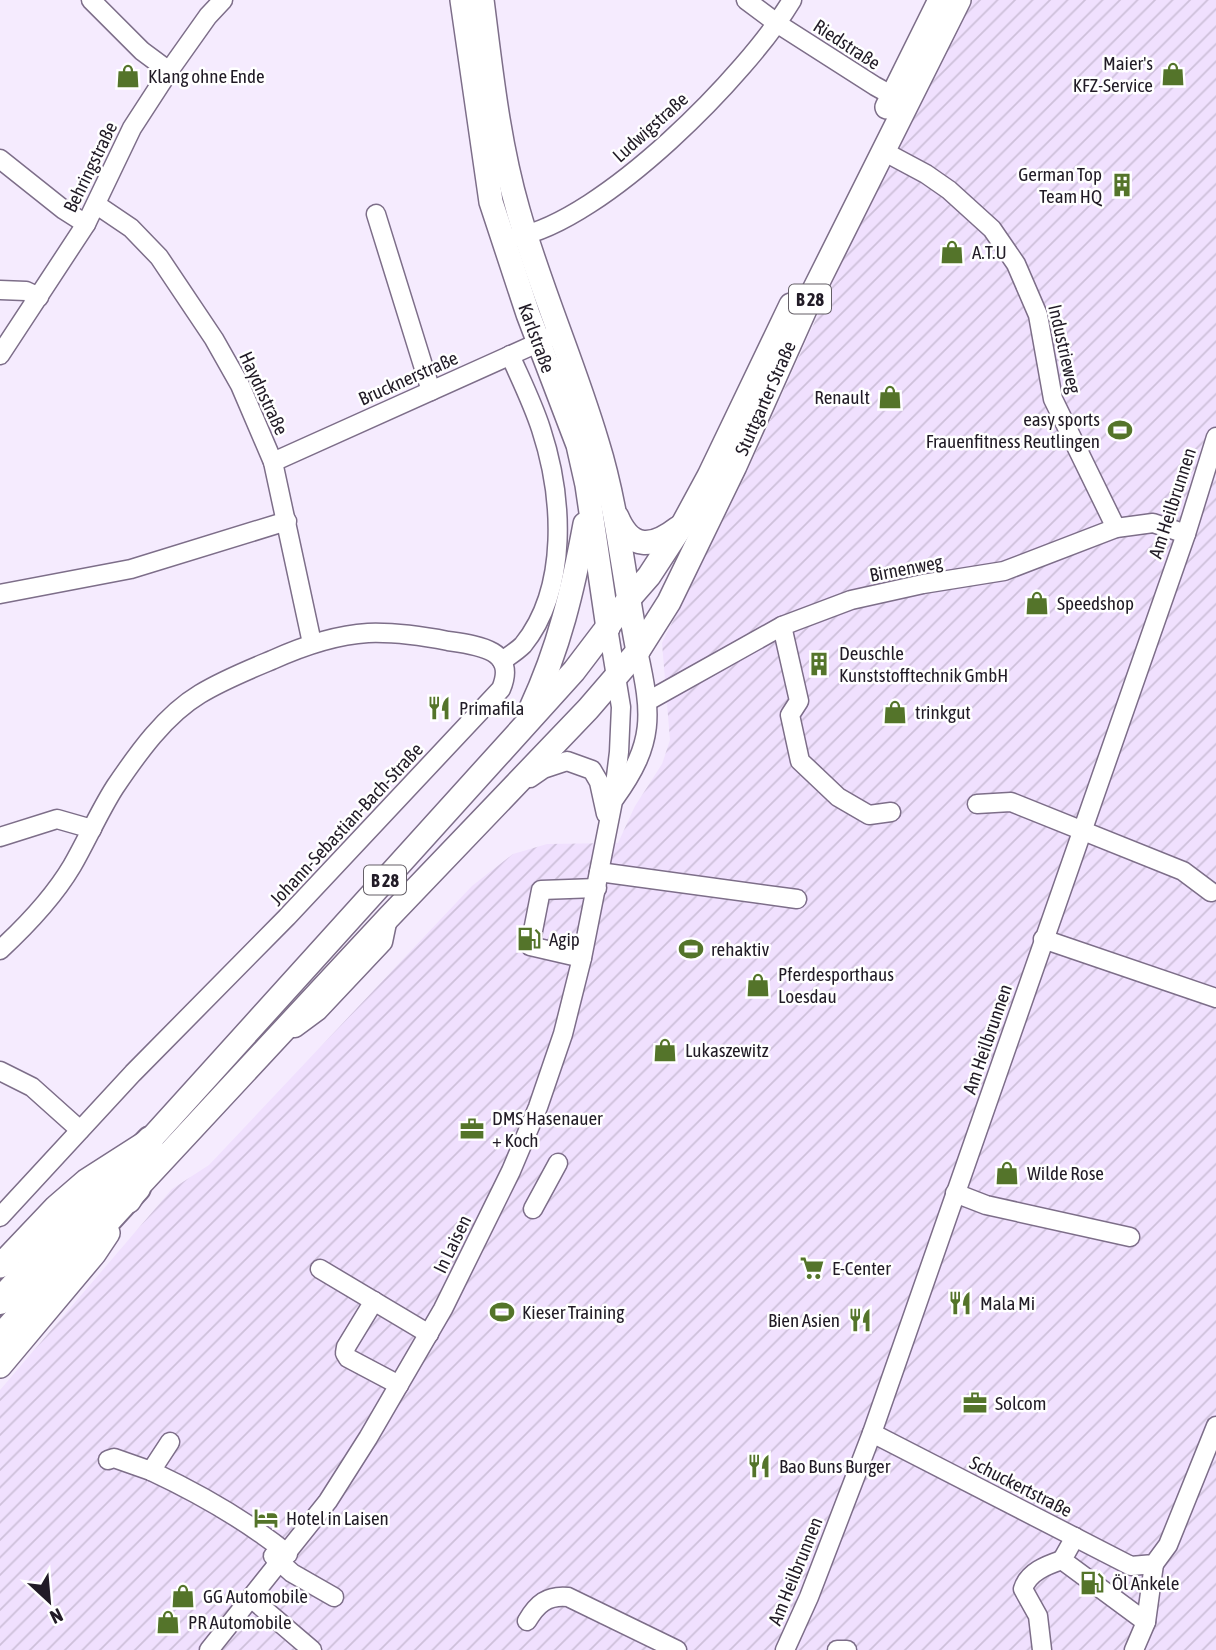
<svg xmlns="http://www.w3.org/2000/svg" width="1216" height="1650" font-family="'Asap Condensed',sans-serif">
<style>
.industrial{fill:url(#industrial-furrows)}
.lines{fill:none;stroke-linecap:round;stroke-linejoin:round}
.minor-casing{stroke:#7d6e89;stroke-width:21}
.major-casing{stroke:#7d6e89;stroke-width:26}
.highway-casing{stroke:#7d6e89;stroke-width:30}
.minor{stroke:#fff;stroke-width:18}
.major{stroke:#fff;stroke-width:23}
.highway{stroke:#fff;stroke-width:26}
.labels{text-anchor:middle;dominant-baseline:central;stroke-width:5;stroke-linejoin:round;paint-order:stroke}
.shield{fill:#fff;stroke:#645f67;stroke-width:2}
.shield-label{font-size:18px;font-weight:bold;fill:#211b26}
.street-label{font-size:19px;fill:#211b26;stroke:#fff}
.poi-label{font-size:19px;fill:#211b26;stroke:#fff;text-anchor:start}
</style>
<defs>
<pattern id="industrial-furrows" width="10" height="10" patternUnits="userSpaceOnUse" patternTransform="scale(1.75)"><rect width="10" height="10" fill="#f0e0fe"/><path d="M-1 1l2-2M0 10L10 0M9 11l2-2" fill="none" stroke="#cec0da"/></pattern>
</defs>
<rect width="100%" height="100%" fill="#f5ebfe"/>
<!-- industrial -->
<path class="industrial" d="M973 0H1216V1650H0V1390L172 1189 209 1165 472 886 513 854 547 844 618 843 635 806 662 764 670 740 662 643 746 474 887 162Z"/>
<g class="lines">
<!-- minor casing -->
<g class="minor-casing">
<g id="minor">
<path d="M91 0 142 51 169 71"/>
<path d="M746 0 778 24 875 86 893 96"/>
<path d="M883 151 926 174 949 190 992 229 1016 264 1038 315 1053 399 1116 528"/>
<path d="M0 159 64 210 86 224"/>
<path d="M97 205 131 228 159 257 214 339 240 385 273 462 312 643"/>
<path d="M376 214 431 391"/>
<path d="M516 237C603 221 747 75 792 0"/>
<path d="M0 290 26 291 39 297"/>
<path d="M0 355 86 224 132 128 169 71 208 16 223 0"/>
<path d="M273 462 551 337"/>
<path d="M0 594 131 569 287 521"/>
<path d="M782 626 799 701 790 715 800 761 838 797 869 815 891 812"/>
<path d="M502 661C509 656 517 651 523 645 569 588 563 496 541 429 533 404 521 380 510 355"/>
<path d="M648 701 782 626 851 600 923 584 1004 571 1116 528 1153 523 1186 534"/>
<path d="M530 778 543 769 567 761 592 770 599 782 606 814"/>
<path d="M615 798C655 743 652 714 638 651"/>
<path d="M977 804 1011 802 1183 871 1211 892"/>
<path d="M0 837 57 819 92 829"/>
<path d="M599 872 797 899"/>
<path d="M1043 939 1216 998"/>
<path d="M0 950C27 925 53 898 72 866 87 840 99 812 115 787 138 753 165 715 200 694 223 680 248 670 272 660 303 646 334 635 368 633 394 632 422 636 448 641 476 645 518 649 501 689L287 917 133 1073 0 1217"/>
<path d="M582 958 530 946 541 890 597 888"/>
<path d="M295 1028 318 1011 383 942 388 918"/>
<path d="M0 1071 32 1087 80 1130"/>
<path d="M955 1193 986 1205 1130 1237"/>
<path d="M533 1209 558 1163"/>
<path d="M320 1269 429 1334"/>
<path d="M374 1301 346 1347 345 1353 348 1358 399 1385"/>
<path d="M872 1433 1131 1566 1154 1564 1168 1545 1216 1426"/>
<path d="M170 1442 151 1471C198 1493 247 1521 288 1554"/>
<path d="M108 1460 114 1458 151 1471"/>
<path d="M1075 1537 1062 1560 1146 1622"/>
<path d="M273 1556 292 1573 334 1597"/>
<path d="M251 1598 312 1650"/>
<path d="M527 1621C537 1604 547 1595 568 1597L677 1650"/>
<path d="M209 1650 328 1501 368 1438 443 1309 511 1171 538 1107 563 1034 582 958 613 801 619 752 621 707 608 628"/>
<path d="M785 1650 809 1597 872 1433 1186 534 1216 437"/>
<path d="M837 1650H847"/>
<path d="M1042 1650 1038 1616 1023 1589C1028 1572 1047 1565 1062 1560"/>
<path d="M1134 1650 1146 1622 1154 1564"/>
</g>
</g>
<!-- major casing -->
<g class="major-casing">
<g id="major">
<path d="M462 0 491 202 528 314 578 445 587 485 608 628"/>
<path d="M482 0C491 70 498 141 518 210 540 288 574 364 597 442 618 509 624 582 638 651"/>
<path d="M887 107 940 0"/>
<path d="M617 517C631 550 652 548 678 528"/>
<path d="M531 708C559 648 573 589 585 524"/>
<path d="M129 1201 137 1188 388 918 588 709 638 651 669 602 735 466 811 296 959 0"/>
<path d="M0 1266 56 1207 86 1181 150 1140 574 671 628 600 649 576 683 524 709 476 791 305"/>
<path d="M0 1366 94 1254 108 1233"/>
</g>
</g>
<!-- highway casing -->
<g class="highway-casing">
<g id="highway">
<path d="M0 1301 150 1140"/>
<path d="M0 1338 137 1188"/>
</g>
</g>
<!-- minor -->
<use href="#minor" class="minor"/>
<!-- major -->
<use href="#major" class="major"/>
<!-- highway -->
<use href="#highway" class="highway"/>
</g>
<!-- icons -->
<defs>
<g id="shop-bare" transform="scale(1.89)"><path d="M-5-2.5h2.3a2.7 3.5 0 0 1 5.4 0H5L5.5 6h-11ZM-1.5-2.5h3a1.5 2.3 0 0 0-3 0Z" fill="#54742a" stroke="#fff" stroke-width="2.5" paint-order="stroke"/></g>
<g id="building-bare" transform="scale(1.89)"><path d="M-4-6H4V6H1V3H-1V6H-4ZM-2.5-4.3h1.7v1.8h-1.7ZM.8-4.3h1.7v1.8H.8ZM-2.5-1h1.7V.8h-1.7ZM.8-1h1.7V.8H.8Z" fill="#54742a" stroke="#fff" stroke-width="2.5" paint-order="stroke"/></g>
<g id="stadium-bare" transform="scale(1.89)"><path d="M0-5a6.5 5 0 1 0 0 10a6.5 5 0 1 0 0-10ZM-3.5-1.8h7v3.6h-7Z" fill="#54742a" stroke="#fff" stroke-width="2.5" paint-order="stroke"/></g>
<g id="restaurant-bare" transform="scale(1.89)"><path d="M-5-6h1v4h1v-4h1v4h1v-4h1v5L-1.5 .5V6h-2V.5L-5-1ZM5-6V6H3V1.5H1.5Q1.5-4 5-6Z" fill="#54742a" stroke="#fff" stroke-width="2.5" paint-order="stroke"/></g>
<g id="fuel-bare" transform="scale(1.89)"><path d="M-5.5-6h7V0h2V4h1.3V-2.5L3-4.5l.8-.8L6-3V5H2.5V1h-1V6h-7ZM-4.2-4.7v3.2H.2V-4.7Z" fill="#54742a" stroke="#fff" stroke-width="2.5" paint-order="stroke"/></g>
<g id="office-bare" transform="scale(1.89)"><path d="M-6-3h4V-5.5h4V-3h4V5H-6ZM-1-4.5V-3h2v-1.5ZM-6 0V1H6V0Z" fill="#54742a" stroke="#fff" stroke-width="2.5" paint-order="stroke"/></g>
<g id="supermarket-bare" transform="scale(1.89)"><path d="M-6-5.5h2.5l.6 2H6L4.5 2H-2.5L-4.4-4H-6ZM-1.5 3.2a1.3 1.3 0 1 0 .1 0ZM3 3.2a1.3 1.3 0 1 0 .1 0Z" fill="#54742a" stroke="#fff" stroke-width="2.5" paint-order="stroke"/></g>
<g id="hotel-bare" transform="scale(1.89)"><path d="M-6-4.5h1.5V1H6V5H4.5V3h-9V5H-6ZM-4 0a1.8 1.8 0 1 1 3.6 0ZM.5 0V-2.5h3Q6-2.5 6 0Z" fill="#54742a" stroke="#fff" stroke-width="2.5" paint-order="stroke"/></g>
</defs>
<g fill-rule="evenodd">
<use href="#shop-bare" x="1173" y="74"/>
<use href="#shop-bare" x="128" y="76"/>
<use href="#building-bare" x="1122" y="185"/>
<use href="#shop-bare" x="952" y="252"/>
<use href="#shop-bare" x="890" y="397"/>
<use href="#stadium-bare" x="1120" y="430"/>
<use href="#shop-bare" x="1037" y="603"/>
<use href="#building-bare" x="819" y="664"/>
<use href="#restaurant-bare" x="439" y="708"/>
<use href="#shop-bare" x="895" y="712"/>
<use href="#fuel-bare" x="529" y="939"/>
<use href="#stadium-bare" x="691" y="949"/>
<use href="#shop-bare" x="758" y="985"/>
<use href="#shop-bare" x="665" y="1050"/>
<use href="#office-bare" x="472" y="1129"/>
<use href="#shop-bare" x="1007" y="1173"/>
<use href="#supermarket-bare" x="812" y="1268"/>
<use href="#restaurant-bare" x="960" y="1303"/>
<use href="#stadium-bare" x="502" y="1312"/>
<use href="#restaurant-bare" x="860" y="1320"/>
<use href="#office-bare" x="975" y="1403"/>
<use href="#restaurant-bare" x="759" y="1466"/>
<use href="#hotel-bare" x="266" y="1518"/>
<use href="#fuel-bare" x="1092" y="1583"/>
<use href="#shop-bare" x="183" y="1596"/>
<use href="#shop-bare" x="168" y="1622"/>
</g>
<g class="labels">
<!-- shield labels -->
<g class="shield">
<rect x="789" y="284.5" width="42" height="29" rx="5"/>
<rect x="364" y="865.5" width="42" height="29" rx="5"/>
</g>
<g class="shield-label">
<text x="810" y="299">B 28</text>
<text x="385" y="880">B 28</text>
</g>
<!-- street labels -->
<g class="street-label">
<text transform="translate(847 44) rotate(33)">Riedstraße</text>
<text transform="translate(650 127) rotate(-42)">Ludwigstraße</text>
<text transform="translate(90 167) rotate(-64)">Behringstraße</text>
<text transform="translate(537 338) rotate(70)">Karlstraße</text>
<text transform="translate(1065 349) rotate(77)">Industrieweg</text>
<text transform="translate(408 378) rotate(-24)">Brucknerstraße</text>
<text transform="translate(264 393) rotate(65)">Haydnstraße</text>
<text transform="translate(765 398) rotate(-66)">Stuttgarter Straße</text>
<text transform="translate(1172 503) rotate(-72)">Am Heilbrunnen</text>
<text transform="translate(906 568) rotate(-11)">Birnenweg</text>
<text transform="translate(346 824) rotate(-47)">Johann-Sebastian-Bach-Straße</text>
<text transform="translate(987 1039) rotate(-71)">Am Heilbrunnen</text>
<text transform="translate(452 1244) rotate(-64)">In Laisen</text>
<text transform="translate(1021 1486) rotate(27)">Schuckertstraße</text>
<text transform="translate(795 1571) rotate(-68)">Am Heilbrunnen</text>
</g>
<!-- poi labels -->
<g class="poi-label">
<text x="1153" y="63" text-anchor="end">Maier's<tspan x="1153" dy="22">KFZ-Service</tspan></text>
<text x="148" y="76">Klang ohne Ende</text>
<text x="1102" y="174" text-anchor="end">German Top<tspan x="1102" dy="22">Team HQ</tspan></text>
<text x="972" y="252">A.T.U</text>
<text x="870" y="397" text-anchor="end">Renault</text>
<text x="1100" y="419" text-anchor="end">easy sports<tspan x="1100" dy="22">Frauenfitness Reutlingen</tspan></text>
<text x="1057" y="603">Speedshop</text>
<text x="839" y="653">Deuschle<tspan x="839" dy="22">Kunststofftechnik GmbH</tspan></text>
<text x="459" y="708">Primafila</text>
<text x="915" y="712">trinkgut</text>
<text x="549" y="939">Agip</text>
<text x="711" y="949">rehaktiv</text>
<text x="778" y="974">Pferdesporthaus<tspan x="778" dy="22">Loesdau</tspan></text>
<text x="685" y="1050">Lukaszewitz</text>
<text x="492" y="1118">DMS Hasenauer<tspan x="492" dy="22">+ Koch</tspan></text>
<text x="1027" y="1173">Wilde Rose</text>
<text x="832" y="1268">E-Center</text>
<text x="980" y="1303">Mala Mi</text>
<text x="522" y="1312">Kieser Training</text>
<text x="840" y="1320" text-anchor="end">Bien Asien</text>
<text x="995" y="1403">Solcom</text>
<text x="779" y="1466">Bao Buns Burger</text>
<text x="286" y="1518">Hotel in Laisen</text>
<text x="1112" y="1583">Öl Ankele</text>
<text x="203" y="1596">GG Automobile</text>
<text x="188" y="1622">PR Automobile</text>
</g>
</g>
<!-- north arrow -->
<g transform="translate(49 1601) rotate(154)" stroke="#ffffff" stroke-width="5" paint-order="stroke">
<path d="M0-5L12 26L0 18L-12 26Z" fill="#211b26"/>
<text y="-10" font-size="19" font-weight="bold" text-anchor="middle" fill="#211b26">N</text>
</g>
</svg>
